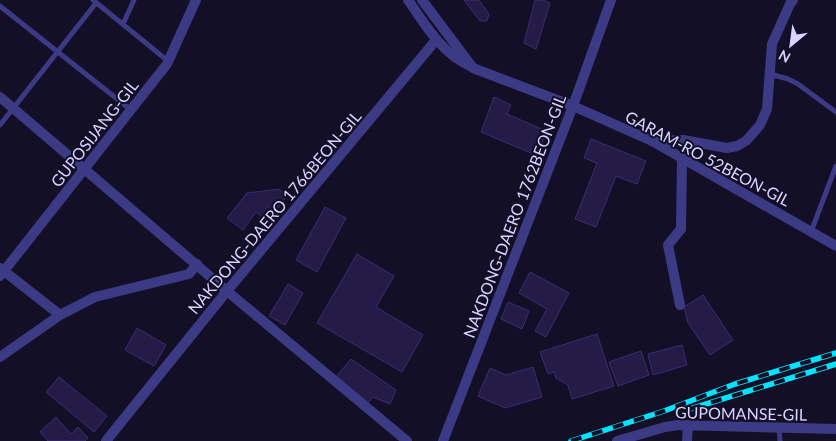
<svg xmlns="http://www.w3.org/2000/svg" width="836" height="441" font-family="Lato,sans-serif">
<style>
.building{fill:#241b47;stroke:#3b2d73}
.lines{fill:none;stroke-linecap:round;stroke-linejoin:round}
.lane{stroke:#3d3a85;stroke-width:5}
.street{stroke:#3d3a85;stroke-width:10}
.rail-casing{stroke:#00e5ff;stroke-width:5.5}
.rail{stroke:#130f26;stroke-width:4;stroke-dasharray:11;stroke-linecap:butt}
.labels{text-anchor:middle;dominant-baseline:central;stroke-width:4;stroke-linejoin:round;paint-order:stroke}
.street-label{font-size:16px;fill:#d9d4ff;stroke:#130f26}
</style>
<rect width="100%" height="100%" fill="#130f26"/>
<!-- building -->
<g class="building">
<path d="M464 0H479L489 14 487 21H480Z"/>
<path d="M535 0H543L550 3 536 49 524 43Z"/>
<path d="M494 97 511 105 507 114 546 131 538 156 481 132Z"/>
<path d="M591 139 646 161 637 184 616 176 596 227 575 219 597 163 584 158Z"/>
<path d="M279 189 287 196 268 221 256 212 243 230 227 218 247 193Z"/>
<path d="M325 207 346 218 317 272 296 260Z"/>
<path d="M357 254 394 276 376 307 423 335 402 372 317 323Z"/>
<path d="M530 272 569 293 546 337 535 331 547 309 519 293Z"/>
<path d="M288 284 303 293 285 325 269 316Z"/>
<path d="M703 295 733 340 710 355 688 323 684 307Z"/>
<path d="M508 302 529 311 522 329 501 319Z"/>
<path d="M137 328 166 345 154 366 125 350Z"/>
<path d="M597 334 614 386 572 399 568 385 556 378 554 372 548 374 540 352Z"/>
<path d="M682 345 687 365 653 375 648 354Z"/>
<path d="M641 351 649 375 618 386 609 362Z"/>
<path d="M351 359 396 390 390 404 373 397 368 403 336 377Z"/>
<path d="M533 367 542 397 505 408 478 396 490 368 506 375Z"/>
<path d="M59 377 107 416 94 432 46 392Z"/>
<path d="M56 417 71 434 78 427 88 438 85 441H48L40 432Z"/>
</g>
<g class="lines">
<!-- lane -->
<g class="lane">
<path d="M93 0 168 61"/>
<path d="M0 6 131 110"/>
<path d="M123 24 134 0"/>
<path d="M770 74 788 79 798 84 836 112"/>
<path d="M0 125 96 3"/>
<path d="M811 232 836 166"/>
<path d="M779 428 780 441"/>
</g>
<!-- street -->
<g class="street">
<path d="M408 0C426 26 442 54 472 67"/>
<path d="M422 0 473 68 573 106 652 141 836 246"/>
<path d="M0 97 227 291 407 441"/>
<path d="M652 141 683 140 727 148 737 146 746 141 760 125 767 109 772 44 790 4 793 0"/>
<path d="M0 268 60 315"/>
<path d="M0 276 167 64 196 0"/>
<path d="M680 305 668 245 681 229 682 158"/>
<path d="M0 357 60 315 95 297 189 274 197 264"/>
<path d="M106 441 227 291 436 40"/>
<path d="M443 441 573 106 611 0"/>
<path d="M617 441 665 427 678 425 836 429"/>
<path d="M687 441 688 425"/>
</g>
<!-- rail casing -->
<g class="rail-casing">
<g id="rail">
<path d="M690 409 836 364"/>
<path d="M571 441 664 411 735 384 836 353"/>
</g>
</g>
<!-- rail -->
<use href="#rail" class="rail"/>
</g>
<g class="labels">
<!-- street labels -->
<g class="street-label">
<text transform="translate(94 133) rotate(-52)">GUPOSIJANG-GIL</text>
<text transform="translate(708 158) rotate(28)">GARAM-RO 52BEON-GIL</text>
<text transform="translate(274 212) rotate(-50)">NAKDONG-DAERO 1766BEON-GIL</text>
<text transform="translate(514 216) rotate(-69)">NAKDONG-DAERO 1762BEON-GIL</text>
<text transform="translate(741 413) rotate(1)">GUPOMANSE-GIL</text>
</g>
</g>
<!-- north arrow -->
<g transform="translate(791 45) rotate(209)" stroke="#130f26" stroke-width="4" paint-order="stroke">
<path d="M0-4L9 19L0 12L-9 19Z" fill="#d9d4ff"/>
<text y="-8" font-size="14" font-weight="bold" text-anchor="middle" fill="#d9d4ff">N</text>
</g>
</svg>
